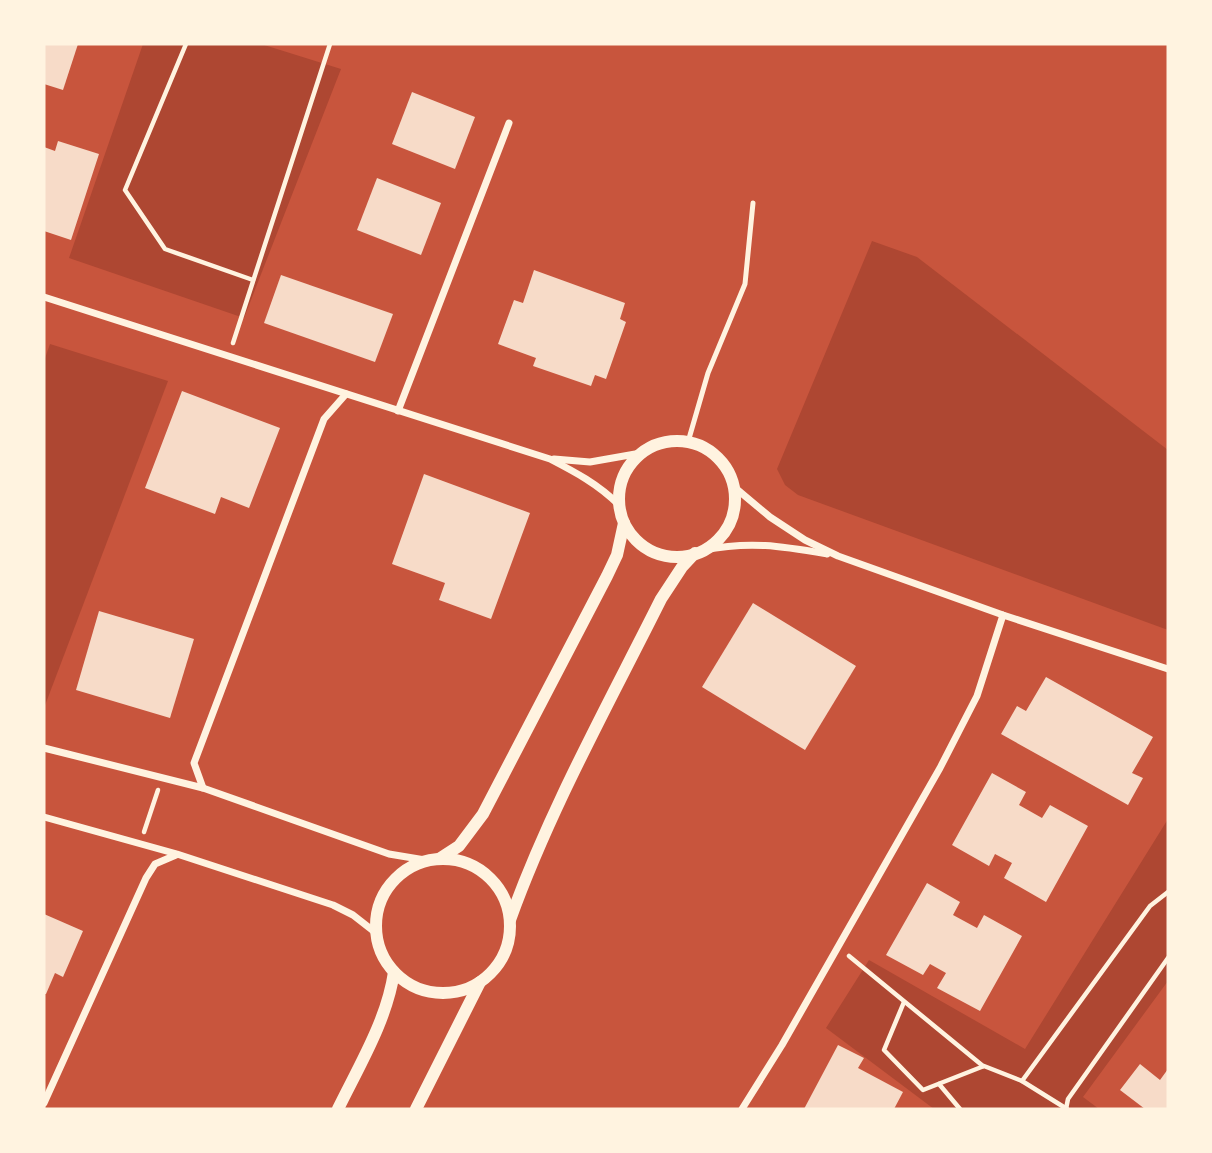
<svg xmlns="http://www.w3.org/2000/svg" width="1212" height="1153" font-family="Jost,sans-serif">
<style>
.green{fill:#ae4732}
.building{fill:#f7dbc8}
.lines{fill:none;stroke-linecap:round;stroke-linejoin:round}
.path{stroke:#fff3e0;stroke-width:4.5}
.service{stroke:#fff3e0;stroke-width:5}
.minor{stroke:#fff3e0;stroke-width:7}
.tertiary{stroke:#fff3e0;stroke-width:12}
</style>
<rect width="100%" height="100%" fill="#c8553d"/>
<!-- green -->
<g class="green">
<path d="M143 44H261L341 69 244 318 69 258Z"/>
<path d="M872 241 917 257 1168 450V630L798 495 785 485 777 469Z"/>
<path d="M50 344 168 381 44 708V361Z"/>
<path d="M1168 819V981L1083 1097 1099 1109H934L826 1028 869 960 1025 1049Z"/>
</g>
<!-- building -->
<g class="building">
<path d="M44 44H78L63 90 44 84Z"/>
<path d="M412 92 475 117 455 169 392 144Z"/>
<path d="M58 141 99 154 71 240 44 231V147L55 151Z"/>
<path d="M377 178 441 203 421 255 357 230Z"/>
<path d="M534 270 625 303 620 319 626 322 606 379 595 375 591 386 533 366 536 358 498 344 514 300 523 303Z"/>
<path d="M281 275 393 314 375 362 264 323Z"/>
<path d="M182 391 280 428 249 508 221 497 215 514 145 488Z"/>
<path d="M424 474 530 513 491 619 439 600 445 583 392 564Z"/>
<path d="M753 603 856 666 805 750 702 687Z"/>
<path d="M99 611 194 639 170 718 76 690Z"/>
<path d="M1046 677 1153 737 1132 773 1143 778 1128 805 1001 734 1017 706 1026 711Z"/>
<path d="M992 773 1026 792 1019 805 1042 818 1050 805 1088 826 1046 902 1004 878 1012 863 995 854 989 866 952 845Z"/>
<path d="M927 883 960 902 953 915 977 928 984 915 1022 936 980 1011 937 988 946 973 930 964 923 975 886 955Z"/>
<path d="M44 914 83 931 63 977 55 973 46 994H44Z"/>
<path d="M838 1045 864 1058 858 1068 903 1092 894 1109H804Z"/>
<path d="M1140 1064 1160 1080 1168 1069V1109H1145L1120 1090Z"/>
</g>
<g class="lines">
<!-- path -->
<g class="path">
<path d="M186 44 125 190 165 249 253 280"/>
<path d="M233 343 330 44"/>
<path d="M144 832 158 790"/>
<path d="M849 956 983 1066"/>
<path d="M904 1002 884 1050 923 1090 984 1066 1022 1081 1150 906 1168 892"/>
<path d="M1022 1081 1067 1109"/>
<path d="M939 1084 960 1109"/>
<path d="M1066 1109 1068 1099 1168 958"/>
</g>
<!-- service -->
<path class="service" d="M688 442 708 373 745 284 753 203"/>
<!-- minor -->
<g class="minor">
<path d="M44 297 550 459C575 472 598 484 619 505"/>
<path d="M398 411 509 123"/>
<path d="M554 459 590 462 641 453"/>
<path d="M733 486 770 517 805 540 838 556 1003 615 1168 669"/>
<path d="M703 550C751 541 780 546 827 554"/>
<path d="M44 748 203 788 389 854 431 861"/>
<path d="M203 788 194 763 324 419 346 394"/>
<path d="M44 817 177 854 333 905 353 915 376 933"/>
<path d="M44 1103 146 878 155 864 176 855"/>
<path d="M742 1109 782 1045 940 768 977 696 1003 615"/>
</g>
<!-- tertiary -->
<g class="tertiary">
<circle cx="677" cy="499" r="58"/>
<path d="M439 859 459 846 483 814 607 576 617 555 624 523"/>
<circle cx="443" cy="926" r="67"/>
<path d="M510 920C550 809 608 705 661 599L682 567 695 553"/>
<path d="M338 1109C359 1066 387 1020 394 972"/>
<path d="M416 1109 480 982"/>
</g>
</g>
<!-- border -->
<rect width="1212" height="1153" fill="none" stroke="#fff3e0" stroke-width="91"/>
</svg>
